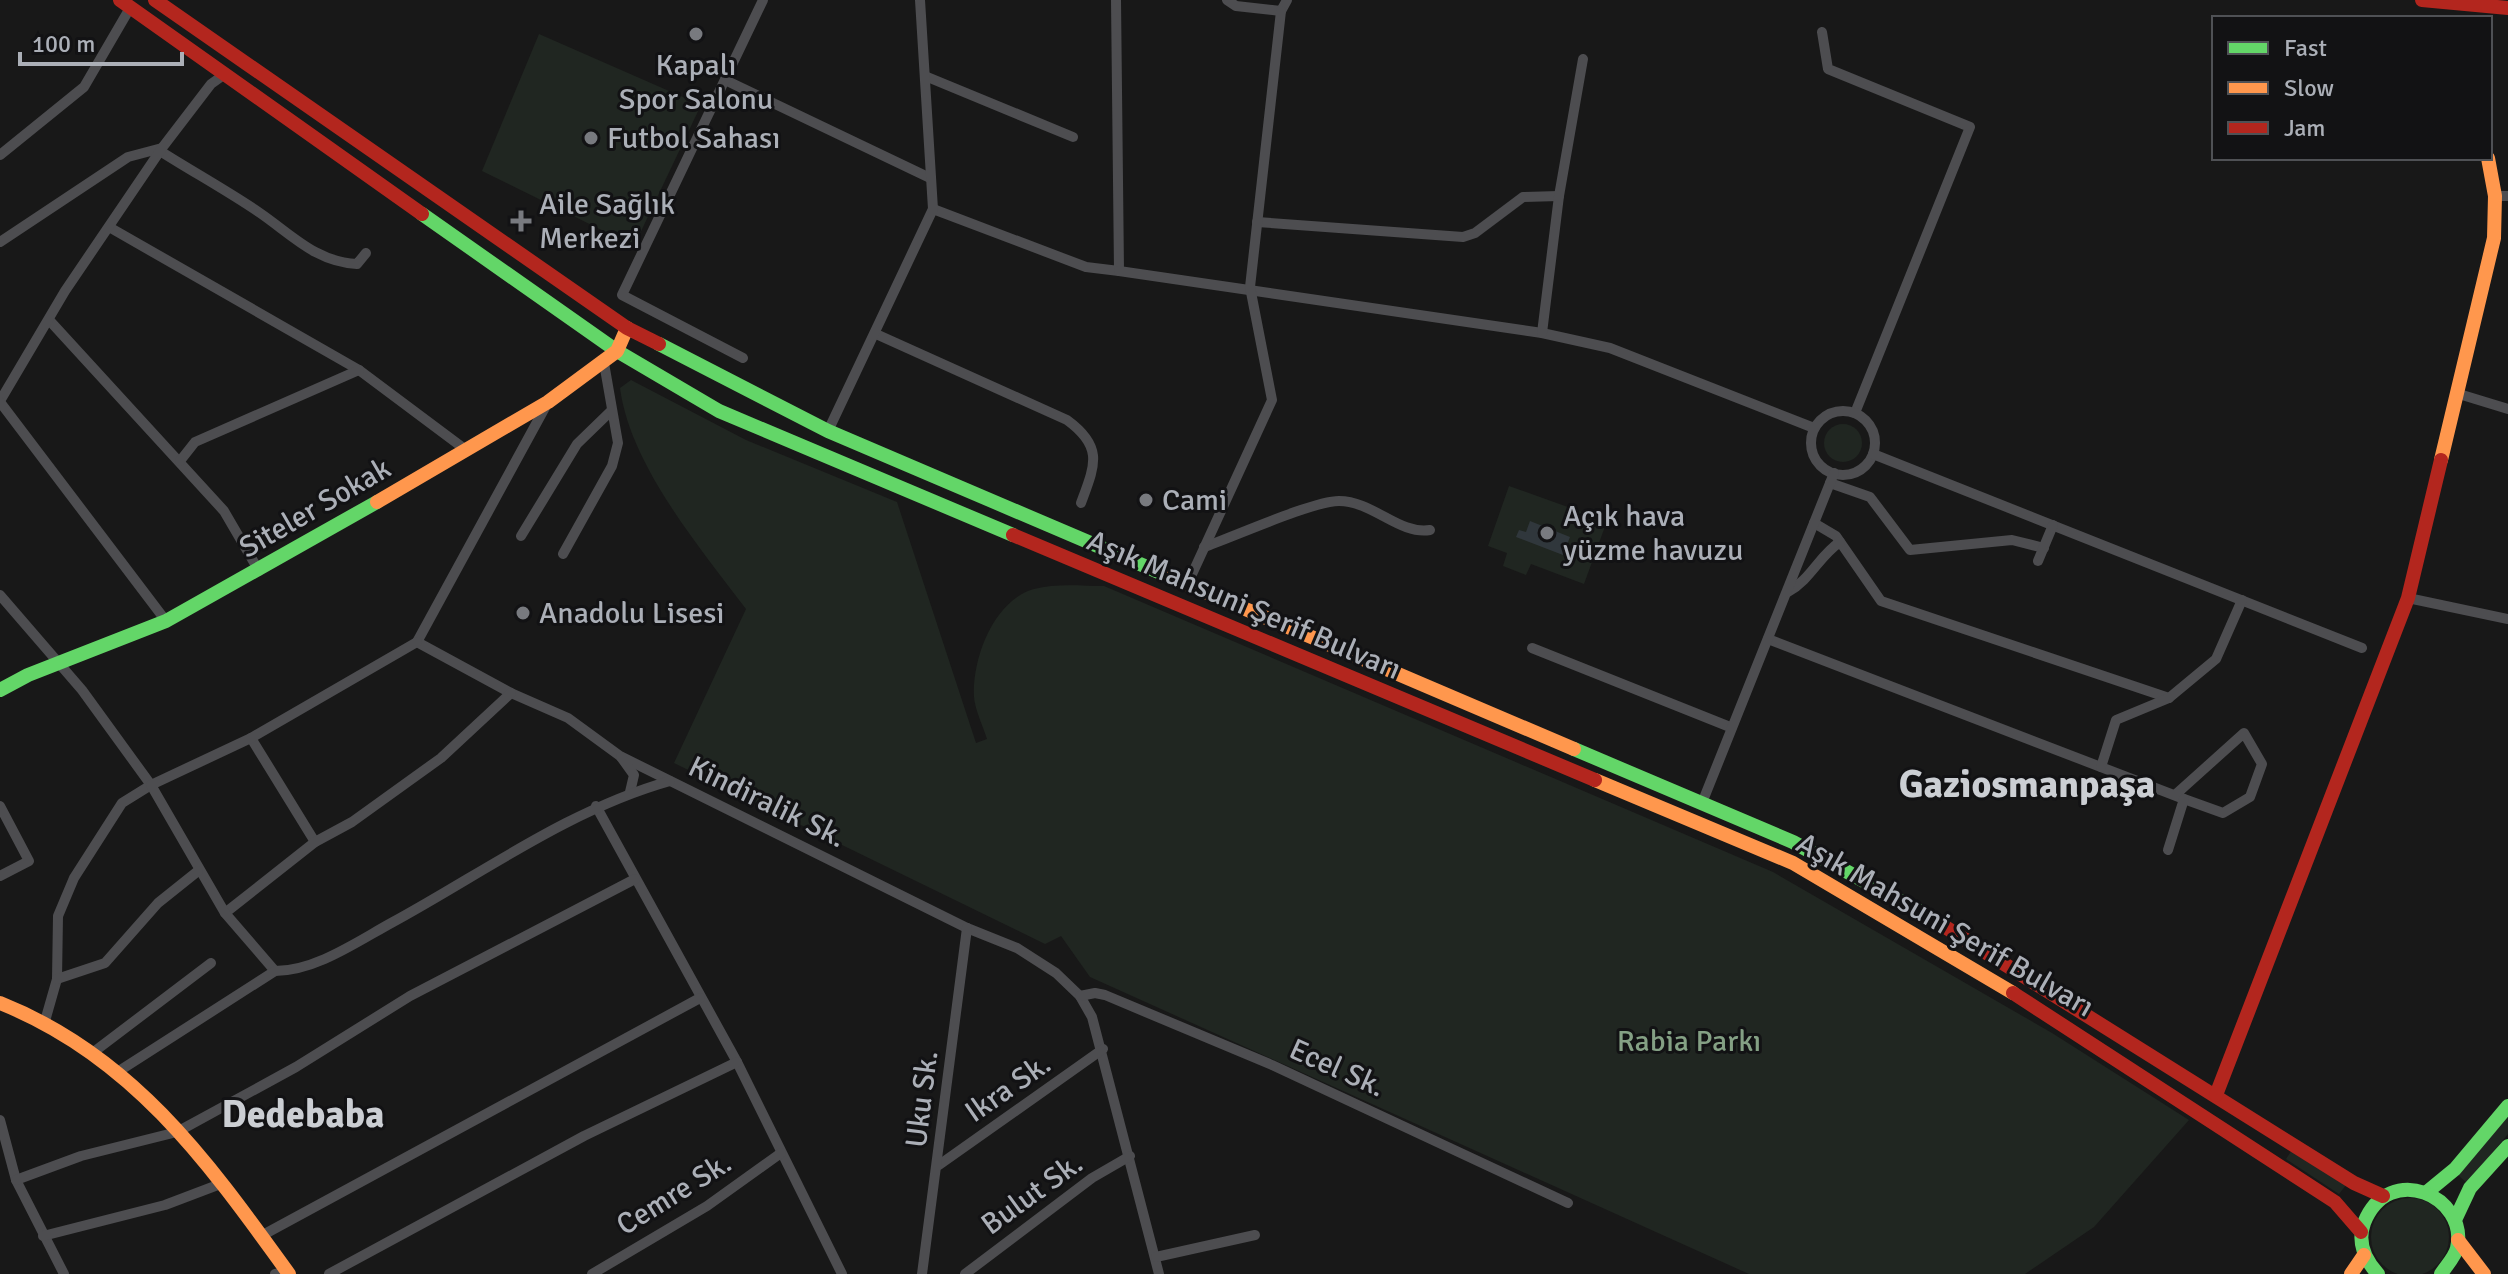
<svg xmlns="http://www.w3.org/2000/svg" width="2508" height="1274" font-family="Signika,sans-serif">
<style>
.green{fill:#202621}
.water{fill:#30373c}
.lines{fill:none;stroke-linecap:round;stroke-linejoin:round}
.street{stroke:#4d4d50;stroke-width:10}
.fast{stroke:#63d668;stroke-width:14}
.slow{stroke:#ff974d;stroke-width:14}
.jam{stroke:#b3261e;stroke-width:14}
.poi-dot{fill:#787a7f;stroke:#121214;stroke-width:3}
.labels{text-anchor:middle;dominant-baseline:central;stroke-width:6;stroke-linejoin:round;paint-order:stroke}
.poi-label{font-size:30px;fill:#abafb7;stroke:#121214;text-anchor:start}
.street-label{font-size:30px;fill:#abafb7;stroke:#121214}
.park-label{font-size:30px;fill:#84a084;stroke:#121214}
.district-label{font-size:38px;font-weight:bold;fill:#cbced3;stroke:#121214}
</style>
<rect width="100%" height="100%" fill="#181818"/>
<!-- green -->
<g class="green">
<path d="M539 34 701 105 634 246 482 171Z"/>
<path d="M631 380 746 440 897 502 976 743 987 739C983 726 975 710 974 697 972 658 994 600 1034 589 1056 583 1082 586 1104 586L1773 872 2052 1033 2189 1120 2094 1227 2025 1274H1749L1090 977 1061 936 1045 944 674 763 746 609C700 548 630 465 620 388Z"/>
<circle cx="1843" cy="443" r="19"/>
<path d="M1509 486 1607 521 1584 584 1531 564 1526 575 1503 566 1507 553 1488 546Z"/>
<path d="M2508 1116V1134L2467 1183 2458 1175Z"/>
<path d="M2292 1150 2346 1185 2339 1194 2286 1159Z"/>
<circle cx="2410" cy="1237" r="39"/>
</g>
<!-- water -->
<path class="water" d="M1530 521 1570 537 1563 555 1516 537 1519 530 1526 532Z"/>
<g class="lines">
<!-- street -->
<g class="street">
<path d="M1227 0 1236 6 1281 11 1287 0"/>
<path d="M1822 32 1828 69 1970 127 1855 413"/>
<path d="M925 76 1073 137"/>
<path d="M725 80 930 178"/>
<path d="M160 151C193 172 228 191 260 213 292 235 316 262 357 264L366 253"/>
<path d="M0 155 84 87 130 8"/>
<path d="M2495 196H2508"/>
<path d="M933 209 1086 267 1119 271 1116 0"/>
<path d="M1257 222 1463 237 1475 233 1523 197 1559 196"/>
<path d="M109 227 359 370 466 450"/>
<path d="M0 242 128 157 162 148"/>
<path d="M1119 271 1542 333 1610 348 1814 428"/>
<path d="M50 321 224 511 259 571"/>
<path d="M1542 333 1559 196 1583 59"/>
<path d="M876 334 1067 420C1104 447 1095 465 1081 503"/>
<path d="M743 358 622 295 763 0"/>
<path d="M2459 394 2508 409"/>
<path d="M0 401 65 291 162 148 211 84 225 74"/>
<path d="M0 402 166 621"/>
<path d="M548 402 417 642 511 693 568 718 620 756 967 928 1017 948 1056 973 1080 996 1092 1017 1159 1274"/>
<circle cx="1843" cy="443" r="32"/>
<path d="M828 431 933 209 920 0"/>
<path d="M1873 454 2362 648"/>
<path d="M180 461 195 442 359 370"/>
<path d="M1830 483 1870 497 1910 550 2012 540 2044 548"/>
<path d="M1814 523 1836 536 1881 601 2169 698"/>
<path d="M521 536 577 444 611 411"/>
<path d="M1204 547C1233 537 1313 501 1339 501 1373 501 1399 535 1430 530"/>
<path d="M563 554 612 466 618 443 604 363"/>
<path d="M2038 561 2053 525"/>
<path d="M1188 583 1272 400 1250 287 1281 11"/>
<path d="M1788 592C1811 579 1819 556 1840 542"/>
<path d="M0 595 82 690 151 785 122 803 74 878 58 916 57 979 45 1021"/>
<path d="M2408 598 2508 619"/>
<path d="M1768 639 2184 799 2223 813 2250 797 2262 764 2244 733 2175 795"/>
<path d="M1532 648 1730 727"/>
<path d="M251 738 315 842"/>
<path d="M621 757 634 775 630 792"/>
<path d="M2101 767 2116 720 2169 698 2216 659 2242 600"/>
<path d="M1702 803 1834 473"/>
<path d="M0 806 29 861 0 876"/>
<path d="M596 806 737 1062 842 1274"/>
<path d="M2168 850 2184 799"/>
<path d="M225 913 315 842 352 822 441 758 511 693"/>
<path d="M275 971 225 913 151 785 251 738 417 642"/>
<path d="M57 979 105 963 158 903 198 871"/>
<path d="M1080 996 1095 993 1105 995 1272 1065 1568 1203"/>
<path d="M91 1054 211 963"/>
<path d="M119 1071 275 971C316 971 358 941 393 922 483 873 570 809 670 781"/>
<path d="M0 1120 16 1180 64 1274"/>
<path d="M939 1165 1103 1049"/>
<path d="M16 1180 81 1156 177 1132 296 1067 410 996 635 879"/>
<path d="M43 1236 165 1205 223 1183"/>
<path d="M261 1236 700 998"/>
<path d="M1156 1257 1255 1235"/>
<path d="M275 1274 287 1272"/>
<path d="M329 1274 584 1136 737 1062"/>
<path d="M592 1274 707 1206 781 1153"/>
<path d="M922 1274 967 928"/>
<path d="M965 1274 1092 1178 1130 1156"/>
</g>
<!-- fast -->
<g class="fast">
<path d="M422 214 617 351 719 411 1013 535"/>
<path d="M659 344 828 431 1168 576"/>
<path d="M0 690 28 675 166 621 377 502"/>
<path d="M1574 749 1793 842 1926 915"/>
<path d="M2427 1192 2455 1169 2508 1106"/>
<path d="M2455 1220 2470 1188 2508 1146"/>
<path d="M2378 1274C2365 1260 2357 1242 2364 1223 2389 1160 2469 1197 2457 1248 2455 1257 2446 1266 2441 1274"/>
</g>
<!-- slow -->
<g class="slow">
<path d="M2441 460 2494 238 2495 196 2488 158"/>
<path d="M377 502 548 402 617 351 627 328"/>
<path d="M1168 576 1574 749"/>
<path d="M1595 780 1793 863 2013 993"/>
<path d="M0 1003C133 1056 208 1162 289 1274"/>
<path d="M2458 1240 2484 1274"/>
<path d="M2351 1274 2364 1255"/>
</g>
<!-- jam -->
<g class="jam">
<path d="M120 0 422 214"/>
<path d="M155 0 627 328 659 344"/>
<path d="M2422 0 2508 8"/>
<path d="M1013 535 1595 780"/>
<path d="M1926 915 2354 1183 2383 1196"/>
<path d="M2013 993 2335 1202 2361 1232"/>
<path d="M2216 1095 2408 598 2441 460"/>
</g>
</g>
<!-- markers -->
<g class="poi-dot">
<circle cx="696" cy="34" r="8"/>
<circle cx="591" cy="138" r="8"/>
<path d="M517 209h8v8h8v8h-8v8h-8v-8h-8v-8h8z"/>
<circle cx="1146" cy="500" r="8"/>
<circle cx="1547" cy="533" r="8"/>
<circle cx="523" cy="613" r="8"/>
</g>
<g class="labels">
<!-- poi labels -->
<g class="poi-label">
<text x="696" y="65" text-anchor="middle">Kapalı<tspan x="696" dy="34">Spor Salonu</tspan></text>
<text x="607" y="138">Futbol Sahası</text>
<text x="539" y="204">Aile Sağlık<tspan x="539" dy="34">Merkezi</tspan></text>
<text x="1162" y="500">Cami</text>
<text x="1563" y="516">Açık hava<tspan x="1563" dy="34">yüzme havuzu</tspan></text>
<text x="539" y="613">Anadolu Lisesi</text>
</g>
<!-- street labels -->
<g class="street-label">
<text transform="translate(315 508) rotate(-30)">Siteler Sokak</text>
<text transform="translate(1244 605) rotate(23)">Aşık Mahsuni Şerif Bulvarı</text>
<text transform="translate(767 802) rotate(26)">Kindiralik Sk.</text>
<text transform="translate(1945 925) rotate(30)">Aşık Mahsuni Şerif Bulvarı</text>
<text transform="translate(1337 1068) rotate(24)">Ecel Sk.</text>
<text transform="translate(1008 1088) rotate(-35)">Ikra Sk.</text>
<text transform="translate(922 1099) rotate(-83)">Uku Sk.</text>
<text transform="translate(674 1194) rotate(-32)">Cemre Sk.</text>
<text transform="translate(1032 1194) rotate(-36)">Bulut Sk.</text>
</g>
<!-- park labels -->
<g class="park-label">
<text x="1689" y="1041">Rabia Parkı</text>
</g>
<!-- district labels -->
<g class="district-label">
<text x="2027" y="784">Gaziosmanpaşa</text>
<text x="303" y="1114">Dedebaba</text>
</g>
</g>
<!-- legend -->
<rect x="2212" y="16" width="280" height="144" fill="#121214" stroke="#4f5155" stroke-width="2"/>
<rect x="2228" y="42" width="40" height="12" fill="#63d668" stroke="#4f5155" stroke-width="2"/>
<text x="2284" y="56" font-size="24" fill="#abafb7">Fast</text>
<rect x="2228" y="82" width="40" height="12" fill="#ff974d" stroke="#4f5155" stroke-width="2"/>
<text x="2284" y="96" font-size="24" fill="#abafb7">Slow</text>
<rect x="2228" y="122" width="40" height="12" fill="#b3261e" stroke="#4f5155" stroke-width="2"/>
<text x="2284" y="136" font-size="24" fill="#abafb7">Jam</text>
<!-- scale -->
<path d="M20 52v12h162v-12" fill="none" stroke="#abafb7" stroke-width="4"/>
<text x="32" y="52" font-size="24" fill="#abafb7" stroke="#121214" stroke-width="6" paint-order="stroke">100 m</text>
</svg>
